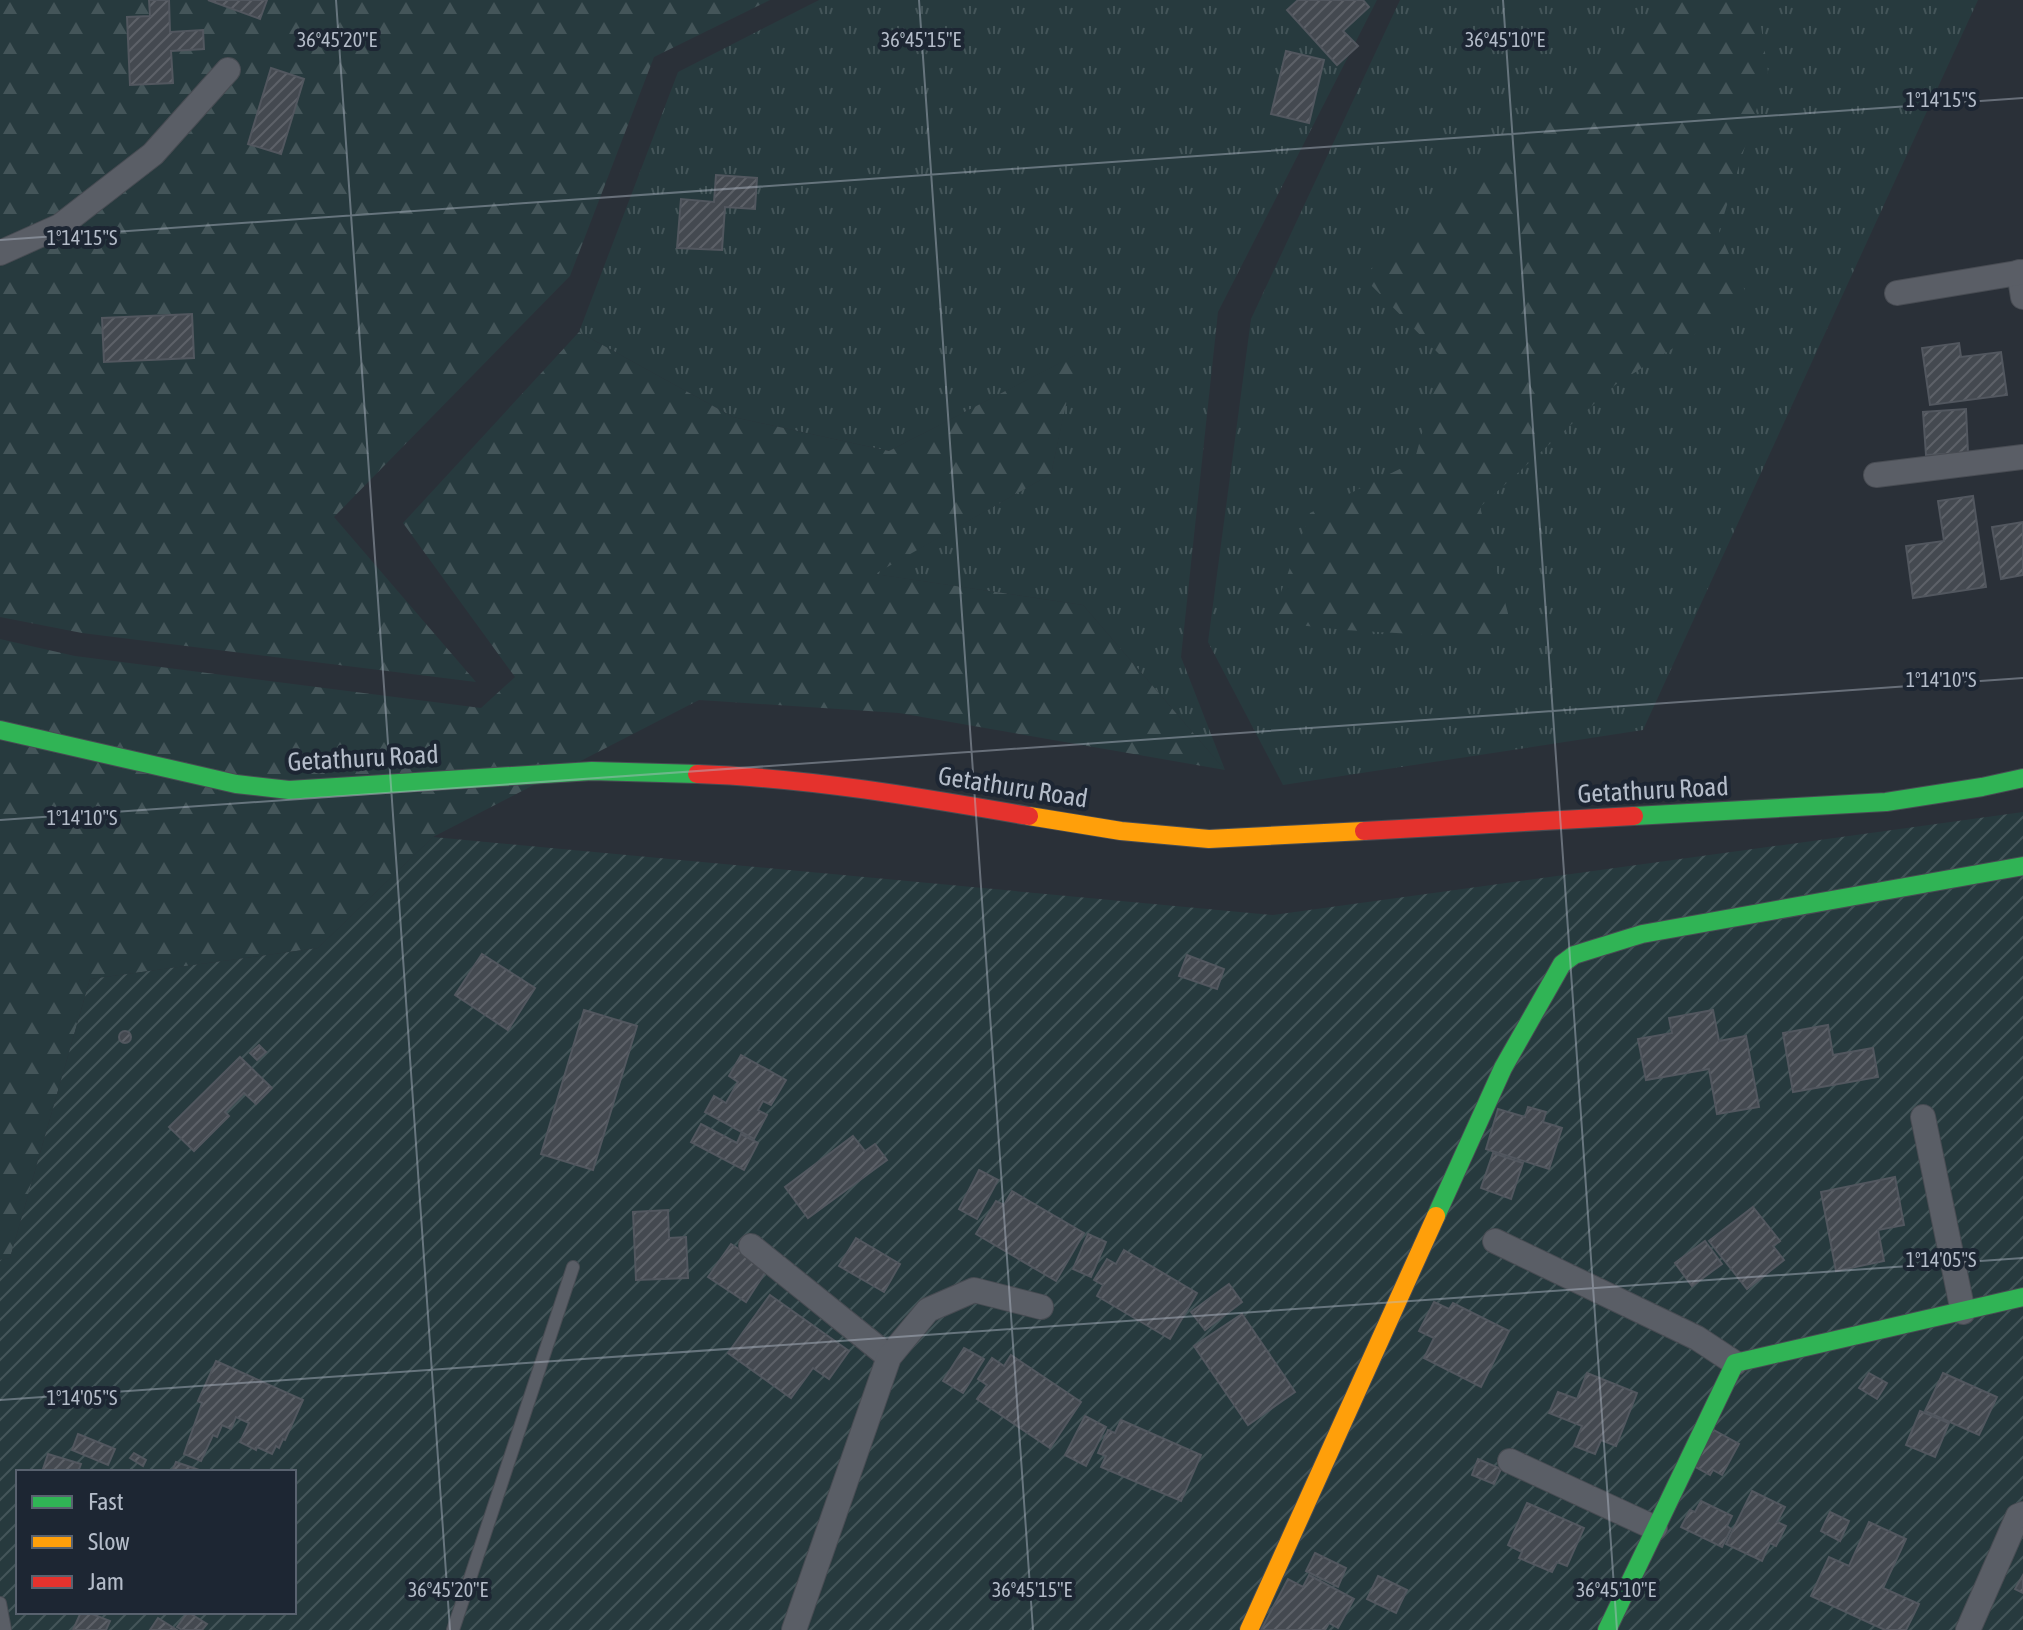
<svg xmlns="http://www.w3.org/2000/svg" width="2023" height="1630" font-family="'Asap Condensed',sans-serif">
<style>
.grass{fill:url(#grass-tufts)}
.forest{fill:url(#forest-firs)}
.garden{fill:url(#garden-furrows);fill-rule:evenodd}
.building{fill:url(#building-hatch);stroke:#52575f;stroke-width:2}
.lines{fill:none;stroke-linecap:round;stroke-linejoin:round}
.lane-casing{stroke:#484c53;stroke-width:14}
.street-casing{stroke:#484c53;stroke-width:26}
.fast-casing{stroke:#484c53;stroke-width:20}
.slow-casing{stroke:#484c53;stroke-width:20}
.jam-casing{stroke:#484c53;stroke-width:20}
.lane{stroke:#5a5e66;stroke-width:12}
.street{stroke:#5a5e66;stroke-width:24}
.fast{stroke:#30b455;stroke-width:18}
.slow{stroke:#ff9f0a;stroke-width:18}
.jam{stroke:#e5322d;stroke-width:18}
.ticks{fill:none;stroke:#b4bcc9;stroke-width:2;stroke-opacity:0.45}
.labels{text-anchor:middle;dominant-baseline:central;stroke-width:8;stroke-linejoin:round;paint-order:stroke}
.street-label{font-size:26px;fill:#b4bcc9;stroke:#1d2633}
.ticks-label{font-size:20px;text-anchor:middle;fill:#b4bcc9;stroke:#1d2633;stroke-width:8;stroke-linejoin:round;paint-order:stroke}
</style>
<defs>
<pattern id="grass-tufts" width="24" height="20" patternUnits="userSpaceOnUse" patternTransform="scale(2)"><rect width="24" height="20" fill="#273a3e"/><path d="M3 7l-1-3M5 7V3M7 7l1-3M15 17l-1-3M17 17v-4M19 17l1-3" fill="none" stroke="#445559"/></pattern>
<pattern id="forest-firs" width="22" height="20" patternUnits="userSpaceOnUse" patternTransform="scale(2)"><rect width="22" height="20" fill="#273a3e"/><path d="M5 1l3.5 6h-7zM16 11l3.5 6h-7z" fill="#445559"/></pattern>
<pattern id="garden-furrows" width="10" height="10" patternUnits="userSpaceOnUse" patternTransform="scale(2)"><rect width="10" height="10" fill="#273a3e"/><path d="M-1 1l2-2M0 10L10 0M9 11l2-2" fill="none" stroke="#445559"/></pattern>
<pattern id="building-hatch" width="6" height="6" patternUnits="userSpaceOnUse" patternTransform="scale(2)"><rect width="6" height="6" fill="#444950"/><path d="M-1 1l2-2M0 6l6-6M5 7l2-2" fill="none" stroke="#5d6168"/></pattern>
</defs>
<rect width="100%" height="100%" fill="#2a3038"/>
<!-- grass -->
<g class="grass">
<path d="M819 0H1377L1218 312 1181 657 1225 770 1083 605 874 574 1051 474 1076 355 889 451 733 417 579 332 678 72Z"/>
<path d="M1400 0H1978L1643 730 1283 785 1208 642 1251 319Z"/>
</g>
<!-- forest -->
<g class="forest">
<path d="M0 0H770L654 57 570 276 334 517 476 682 82 633 0 617Z"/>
<path d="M1685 0H1757L1768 72 1719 231 1749 300 1615 385 1480 507 1515 640 1345 630 1270 622 1310 513 1414 462 1443 358 1363 277 1496 152 1615 46Z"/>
<path d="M579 332 733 417 889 451 1077 354 1051 474 875 574 1083 605 1225 770 899 713 699 700 433 837 318 948 90 979 10 1258 0 1260V639L75 656 481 708 515 677 403 523Z"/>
</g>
<!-- garden -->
<path class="garden" d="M2023 812V1630H0V1260L10 1258 90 979 318 948 433 837 1273 915ZM18 1472H294V1612H18Z"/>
<!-- building -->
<g class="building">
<path d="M149 0H169L170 32 203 30 204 49 171 51 173 83 130 85 127 17 150 16Z"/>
<path d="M208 0H267L260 19Z"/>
<path d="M1298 0H1363L1369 7 1343 31 1358 46 1337 65 1287 10Z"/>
<path d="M1286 51 1324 60 1309 123 1271 114Z"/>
<path d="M271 68 304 79 281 154 248 144Z"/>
<path d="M716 175 757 178 755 209 725 207 722 250 677 248 681 199 714 202Z"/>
<path d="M192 314 194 358 104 362 102 318Z"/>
<path d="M1959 343 1961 357 2001 352 2007 395 1930 405 1922 348Z"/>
<path d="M1966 409 1968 453 1926 455 1923 412Z"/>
<path d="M1973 496 1986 587 1913 598 1906 546 1944 541 1938 501Z"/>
<path d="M2023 522V575L2001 579 1992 527Z"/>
<path d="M482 954 535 988 508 1030 455 995Z"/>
<path d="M1187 955 1224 969 1217 989 1179 976Z"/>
<path d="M584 1010 637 1026 593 1170 541 1154Z"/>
<path d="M1713 1010 1719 1041 1746 1036 1759 1107 1717 1114 1709 1069 1646 1080 1638 1039 1672 1033 1669 1018Z"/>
<path d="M1828 1025 1833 1055 1873 1048 1878 1077 1793 1092 1783 1033Z"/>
<circle cx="125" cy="1037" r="6"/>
<path d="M259 1045 266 1052 257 1060 250 1053Z"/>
<path d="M741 1055 786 1080 771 1105 763 1101 758 1110 767 1115 754 1139 705 1112 714 1096 726 1103 738 1082 729 1076Z"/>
<path d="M240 1057 272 1088 256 1104 244 1093 225 1112 229 1116 194 1151 169 1127Z"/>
<path d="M1528 1107 1546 1112 1543 1122 1562 1128 1549 1169 1486 1149 1498 1109 1525 1117Z"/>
<path d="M701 1124 737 1143 741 1134 758 1143 744 1170 691 1142Z"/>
<path d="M853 1136 865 1151 875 1144 887 1160 808 1218 785 1187Z"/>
<path d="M1493 1153 1523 1163 1511 1199 1481 1188Z"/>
<path d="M979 1170 998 1180 977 1219 959 1209Z"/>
<path d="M1895 1177 1904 1225 1878 1230 1884 1261 1836 1271 1821 1192Z"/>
<path d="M1012 1191 1084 1233 1056 1281 976 1234 996 1201 1004 1205Z"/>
<path d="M1753 1207 1780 1241 1773 1246 1784 1260 1747 1289 1709 1241Z"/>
<path d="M668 1210 669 1238 686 1237 688 1278 636 1280 633 1212Z"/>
<path d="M1088 1234 1106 1242 1091 1277 1073 1269Z"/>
<path d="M856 1238 900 1264 884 1292 839 1266Z"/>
<path d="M1705 1241 1722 1264 1692 1286 1675 1263Z"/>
<path d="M731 1244 768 1268 746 1302 708 1277Z"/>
<path d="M1124 1250 1197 1293 1170 1339 1097 1296 1103 1285 1094 1280 1107 1259 1116 1264Z"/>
<path d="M1229 1284 1242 1302 1205 1330 1191 1312Z"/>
<path d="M770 1295 849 1351 829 1379 813 1368 791 1398 728 1353Z"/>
<path d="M1434 1302 1449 1309 1453 1303 1509 1331 1481 1387 1424 1358 1434 1338 1419 1331Z"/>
<path d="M1242 1314 1295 1392 1248 1425 1194 1346Z"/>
<path d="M964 1348 984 1359 963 1393 943 1381Z"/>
<path d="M1011 1355 1081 1402 1050 1448 977 1399 987 1385 978 1379 992 1358 1004 1366Z"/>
<path d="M216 1361 303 1400 285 1440 283 1439 279 1448 276 1446 272 1454 257 1447 256 1450 240 1442 249 1423 236 1417 231 1429 222 1425 217 1437 213 1435 201 1461 184 1454 202 1403 198 1401Z"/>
<path d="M1587 1373 1637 1393 1616 1446 1601 1440 1595 1454 1574 1446 1582 1426 1549 1413 1558 1392 1577 1399Z"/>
<path d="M1869 1373 1887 1383 1877 1399 1859 1388Z"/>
<path d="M1943 1373 1997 1397 1979 1435 1925 1411Z"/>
<path d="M1920 1411 1949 1423 1935 1457 1906 1445Z"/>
<path d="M1085 1416 1106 1427 1086 1466 1065 1455Z"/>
<path d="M1121 1420 1201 1455 1181 1501 1101 1467 1106 1456 1098 1453 1108 1430 1115 1433Z"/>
<path d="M1712 1429 1739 1444 1722 1475 1713 1470 1710 1475 1692 1465Z"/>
<path d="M78 1434 115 1449 108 1465 72 1450Z"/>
<path d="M134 1453 146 1460 143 1466 130 1458Z"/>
<path d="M48 1454 81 1464 78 1472H42Z"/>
<path d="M1478 1459 1501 1469 1494 1484 1472 1475Z"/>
<path d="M176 1462 205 1472H172Z"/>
<path d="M1752 1491 1785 1507 1777 1522 1786 1526 1776 1546 1770 1543 1762 1561 1726 1544Z"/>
<path d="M1701 1501 1732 1516 1727 1526 1731 1529 1722 1547 1681 1527 1690 1510 1695 1512Z"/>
<path d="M1527 1503 1584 1528 1567 1566 1557 1562 1552 1572 1519 1558 1522 1552 1508 1545Z"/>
<path d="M1830 1512 1849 1521 1840 1541 1821 1531Z"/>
<path d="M1869 1522 1906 1539 1883 1588 1919 1604 1906 1630H1885L1811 1596 1829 1557 1849 1566Z"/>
<path d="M1315 1553 1346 1568 1338 1587 1306 1571Z"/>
<path d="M1309 1575 1354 1599 1338 1628 1329 1623 1325 1630H1261L1288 1579 1303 1587Z"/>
<path d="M2023 1575V1593L2015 1589Z"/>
<path d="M1378 1576 1407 1590 1396 1613 1367 1599Z"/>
<path d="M81 1612H87L110 1621 106 1630H73Z"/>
<path d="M188 1612 207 1624 202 1630H182L177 1627Z"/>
<path d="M158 1618 177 1630H150Z"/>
</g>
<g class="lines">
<!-- lane casing -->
<g class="lane-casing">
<g id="lane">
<path d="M0 1603 5 1630"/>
<path d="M453 1630 573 1267"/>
</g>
</g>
<!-- street casing -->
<g class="street-casing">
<g id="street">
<path d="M0 253 60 226 153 154 228 70"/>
<path d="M2019 272 2023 297"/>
<path d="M1897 293 2023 272"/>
<path d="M1876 475 2023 457"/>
<path d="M1923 1117 1963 1312"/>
<path d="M1495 1241 1697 1338 1735 1363"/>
<path d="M751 1246 889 1357"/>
<path d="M1510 1461 1655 1528"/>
<path d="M794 1630 889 1357 928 1310 974 1290 1041 1307"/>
<path d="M1968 1630 2018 1516 2023 1514"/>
</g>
</g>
<!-- fast casing -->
<g class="fast-casing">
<g id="fast">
<path d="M0 730 236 784 289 790 592 771 697 774"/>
<path d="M1634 816 1886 802 1982 787 2023 778"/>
<path d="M1436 1216 1503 1068 1562 964 1574 955 1642 934 2023 866"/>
<path d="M1607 1630 1735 1363 2023 1297"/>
</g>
</g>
<!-- slow casing -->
<g class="slow-casing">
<g id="slow">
<path d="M1029 816 1121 831 1209 839 1364 831"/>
<path d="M1249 1630 1436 1216"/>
</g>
</g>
<!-- jam casing -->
<g class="jam-casing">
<g id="jam">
<path d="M697 774C809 778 919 797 1029 816"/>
<path d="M1364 831 1634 816"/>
</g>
</g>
<!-- lane -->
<use href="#lane" class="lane"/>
<!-- street -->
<use href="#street" class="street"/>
<!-- fast -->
<use href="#fast" class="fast"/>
<!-- slow -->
<use href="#slow" class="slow"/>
<!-- jam -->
<use href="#jam" class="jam"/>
</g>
<!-- ticks -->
<path class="ticks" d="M336 0 450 1630M919 0 1033 1630M1503 0 1617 1630M0 240 2023 98M0 820 2023 678M0 1400 2023 1258"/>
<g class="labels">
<!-- street labels -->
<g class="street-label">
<text transform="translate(363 758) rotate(-3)">Getathuru Road</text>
<text transform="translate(1013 787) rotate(9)">Getathuru Road</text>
<text transform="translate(1653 790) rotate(-3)">Getathuru Road</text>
</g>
</g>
<g class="ticks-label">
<text x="337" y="47">36°45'20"E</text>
<text x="921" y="47">36°45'15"E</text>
<text x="1505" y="47">36°45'10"E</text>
<text x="1941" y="107">1°14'15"S</text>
<text x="82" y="245">1°14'15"S</text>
<text x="1941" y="687">1°14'10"S</text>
<text x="82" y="825">1°14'10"S</text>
<text x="1941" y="1267">1°14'05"S</text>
<text x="82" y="1405">1°14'05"S</text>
<text x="448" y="1597">36°45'20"E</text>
<text x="1032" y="1597">36°45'15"E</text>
<text x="1616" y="1597">36°45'10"E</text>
</g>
<!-- legend -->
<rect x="16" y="1470" width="280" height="144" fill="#1d2633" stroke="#59626f" stroke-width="2"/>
<rect x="32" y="1496" width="40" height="12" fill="#30b455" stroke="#59626f" stroke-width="2"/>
<text x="88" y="1510" font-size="24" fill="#b4bcc9">Fast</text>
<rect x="32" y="1536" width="40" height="12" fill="#ff9f0a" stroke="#59626f" stroke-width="2"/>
<text x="88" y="1550" font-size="24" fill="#b4bcc9">Slow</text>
<rect x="32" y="1576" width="40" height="12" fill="#e5322d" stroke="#59626f" stroke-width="2"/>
<text x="88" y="1590" font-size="24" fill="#b4bcc9">Jam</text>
</svg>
